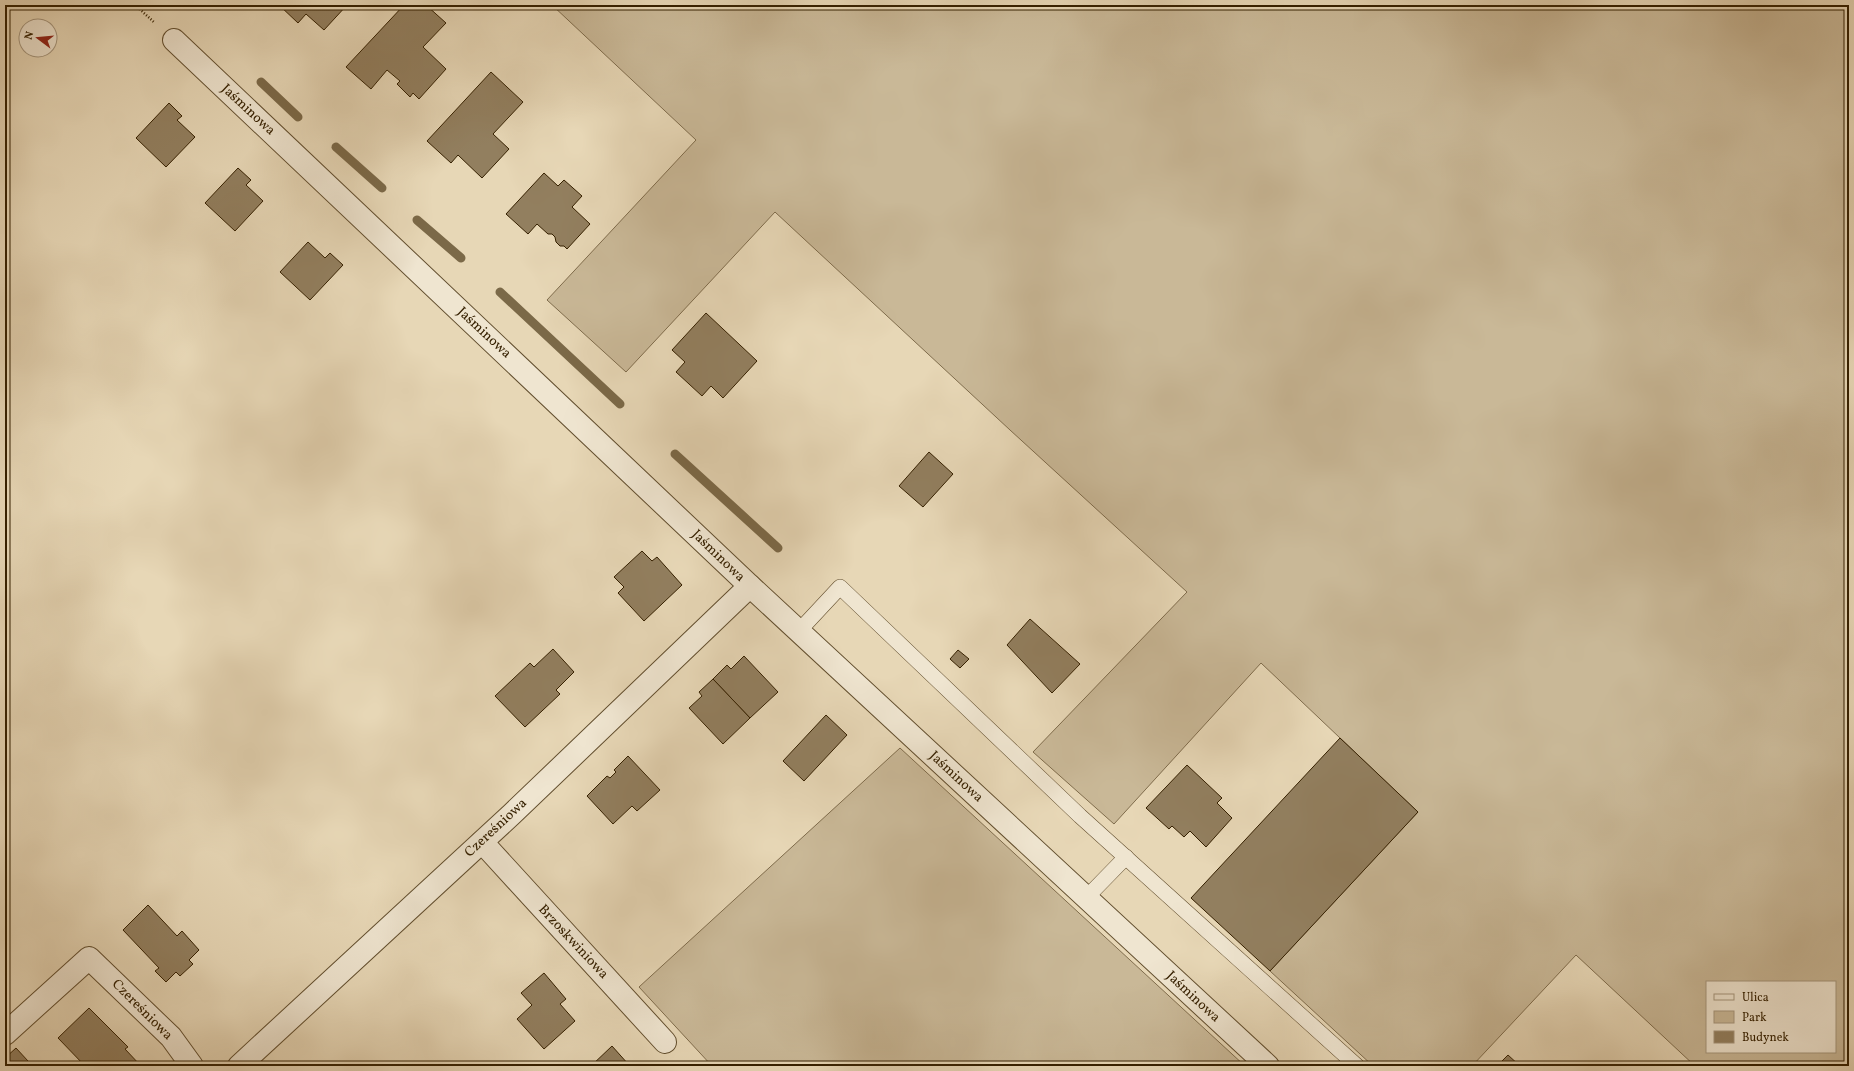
<svg xmlns="http://www.w3.org/2000/svg" width="1854" height="1071" font-family="Vollkorn,serif">
<style>
.green{fill:#c9b897;stroke:#7f6c4c;fill-rule:evenodd}
.lines{fill:none;stroke-linecap:round;stroke-linejoin:round}
.stream{stroke:#7b6948;stroke-width:9}
.building{fill:#927f5f;stroke:#352000}
.lane-casing{stroke:#624e2e;stroke-width:16}
.street-casing{stroke:#624e2e;stroke-width:24}
.path{stroke:#352000;stroke-width:2.5;stroke-dasharray:1 2;stroke-linecap:butt}
.lane{stroke:#efe5d0;stroke-width:15}
.street{stroke:#efe5d0;stroke-width:22}
.labels{text-anchor:middle;dominant-baseline:central;stroke-width:3;stroke-linejoin:round;paint-order:stroke}
.street-label{font-size:14px;fill:#352000;stroke:#efe5d0}
</style>
<rect width="100%" height="100%" fill="#e7d7b6"/>
<filter id="stains"><feTurbulence type="fractalNoise" baseFrequency=".005" numOctaves="4"/><feColorMatrix values="0 0 0 0 .2 0 0 0 0 .09 0 0 0 0 .02 0 0 0 .5 -.17"/></filter>
<radialGradient id="worn" r=".72"><stop offset=".6" stop-color="#630" stop-opacity="0"/><stop offset="1" stop-color="#630" stop-opacity=".3"/></radialGradient>
<!-- green -->
<g class="green">
<path d="M552 5H1849V1066H1695L1576 955 1472 1066H1373L1270 971 1418 812 1261 663 1114 824 1033 752 1187 592 1010 430 775 212 626 372 547 300 696 140ZM1707 982H1835V1052H1707Z"/>
<path d="M900 748 1245 1066H712L639 987Z"/>
</g>
<g class="lines">
<!-- stream -->
<g class="stream">
<path d="M261 82 298 117"/>
<path d="M336 147 382 188"/>
<path d="M417 220 461 258"/>
<path d="M500 292 620 404"/>
<path d="M675 454 778 548"/>
</g>
</g>
<!-- building -->
<g class="building">
<path d="M279 5H347L324 30 306 14 298 23Z"/>
<path d="M404 5H426L446 23 423 47 446 69 419 99 413 93 410 97 397 84 400 81 387 70 371 89 346 67Z"/>
<path d="M491 72 523 102 493 134 509 149 482 178 458 155 451 163 427 141Z"/>
<path d="M169 103 182 116 177 120 195 137 166 167 136 138Z"/>
<path d="M238 168 251 180 246 185 263 201 235 231 205 203Z"/>
<path d="M544 173 558 186 564 180 582 196 572 207 590 224 567 249 564 246H560L556 242 555 237 552 234H548L537 224 528 234 506 214Z"/>
<path d="M308 242 325 258 330 253 343 265 310 300 280 272Z"/>
<path d="M706 313 757 361 723 398 711 386 702 396 676 372 685 362 672 350Z"/>
<path d="M929 452 953 474 923 507 899 486Z"/>
<path d="M642 551 652 561 657 557 682 585 644 621 618 593 624 587 614 577Z"/>
<path d="M1030 619 1080 664 1052 693 1007 645Z"/>
<path d="M553 649 574 672 556 690 560 694 525 727 495 696 530 663 534 667Z"/>
<path d="M958 650 969 659 960 668 950 659Z"/>
<path d="M744 656 778 692 750 718 713 679 727 665 731 669Z"/>
<path d="M713 679 750 718 723 744 689 708 702 696 699 692Z"/>
<path d="M826 715 847 735 804 781 783 761Z"/>
<path d="M1340 738 1418 812 1270 971 1191 898Z"/>
<path d="M628 756 660 790 637 811 632 806 613 824 587 796 607 776 610 778 616 772 614 770Z"/>
<path d="M1187 765 1222 798 1217 803 1232 818 1206 847 1190 831 1184 837 1172 826 1169 829 1146 808Z"/>
<path d="M148 905 177 936 182 931 199 950 189 960 193 964 180 976 176 972 166 982 155 971 159 968 123 930Z"/>
<path d="M544 973 566 999 560 1004 575 1021 544 1049 517 1019 532 1005 521 993Z"/>
<path d="M89 1008 128 1047 125 1049 141 1066H85L58 1038Z"/>
<path d="M612 1046 629 1065 591 1066Z"/>
<path d="M16 1048 28 1061 22 1066H5V1058Z"/>
<path d="M1508 1055 1520 1066H1497Z"/>
</g>
<g class="lines">
<!-- lane casing -->
<g class="lane-casing">
<g id="lane">
<path d="M799 631 840 587 1080 816 1357 1066"/>
<path d="M1086 898 1126 857"/>
</g>
</g>
<!-- street casing -->
<g class="street-casing">
<g id="street">
<path d="M174 40 750 586 1268 1066"/>
<path d="M482 842 665 1042"/>
<path d="M5 1034 89 958 171 1037 192 1066"/>
<path d="M239 1066 512 814 750 586"/>
</g>
</g>
<!-- path -->
<path class="path" d="M135 5 155 23"/>
<!-- lane -->
<use href="#lane" class="lane"/>
<!-- street -->
<use href="#street" class="street"/>
</g>
<g class="labels">
<!-- street labels -->
<g class="street-label">
<text transform="translate(248 110) rotate(43)">Jaśminowa</text>
<text transform="translate(484 333) rotate(43)">Jaśminowa</text>
<text transform="translate(718 556) rotate(44)">Jaśminowa</text>
<text transform="translate(956 777) rotate(43)">Jaśminowa</text>
<text transform="translate(496 828) rotate(-43)">Czereśniowa</text>
<text transform="translate(573 942) rotate(47)">Brzoskwiniowa</text>
<text transform="translate(1193 997) rotate(43)">Jaśminowa</text>
<text transform="translate(142 1010) rotate(45)">Czereśniowa</text>
</g>
</g>
<!-- margin -->
<rect width="1854" height="1071" fill="none" stroke="#e7d7b6" stroke-width="20"/>
<rect x="6" y="6" width="1842" height="1059" fill="none" stroke="#352000" stroke-width="2"/>
<rect x="10" y="10" width="1834" height="1051" fill="none" stroke="#352000"/>
<!-- legend -->
<rect x="1706" y="981" width="130" height="72" fill="#efe5d0" stroke="#a5967d"/>
<rect x="1714" y="994" width="20" height="6" fill="#efe5d0" stroke="#a5967d"/>
<text x="1742" y="1001" font-size="12" fill="#352000">Ulica</text>
<rect x="1714" y="1011" width="20" height="12" fill="#c9b897" stroke="#a5967d"/>
<text x="1742" y="1021" font-size="12" fill="#352000">Park</text>
<rect x="1714" y="1031" width="20" height="12" fill="#927f5f" stroke="#a5967d"/>
<text x="1742" y="1041" font-size="12" fill="#352000">Budynek</text>
<!-- north arrow -->
<g transform="translate(38 38) rotate(286)"><circle r="19" fill="#efe5d0" stroke="#a5967d"/>
<path d="M0-3L7 15L0 10L-7 15Z" fill="#8f2418"/>
<text y="-6" font-size="11" font-weight="bold" text-anchor="middle" fill="#352000">N</text>
</g>
<rect width="100%" height="100%" filter="url(#stains)"/>
<rect width="100%" height="100%" fill="url(#worn)"/>
</svg>
